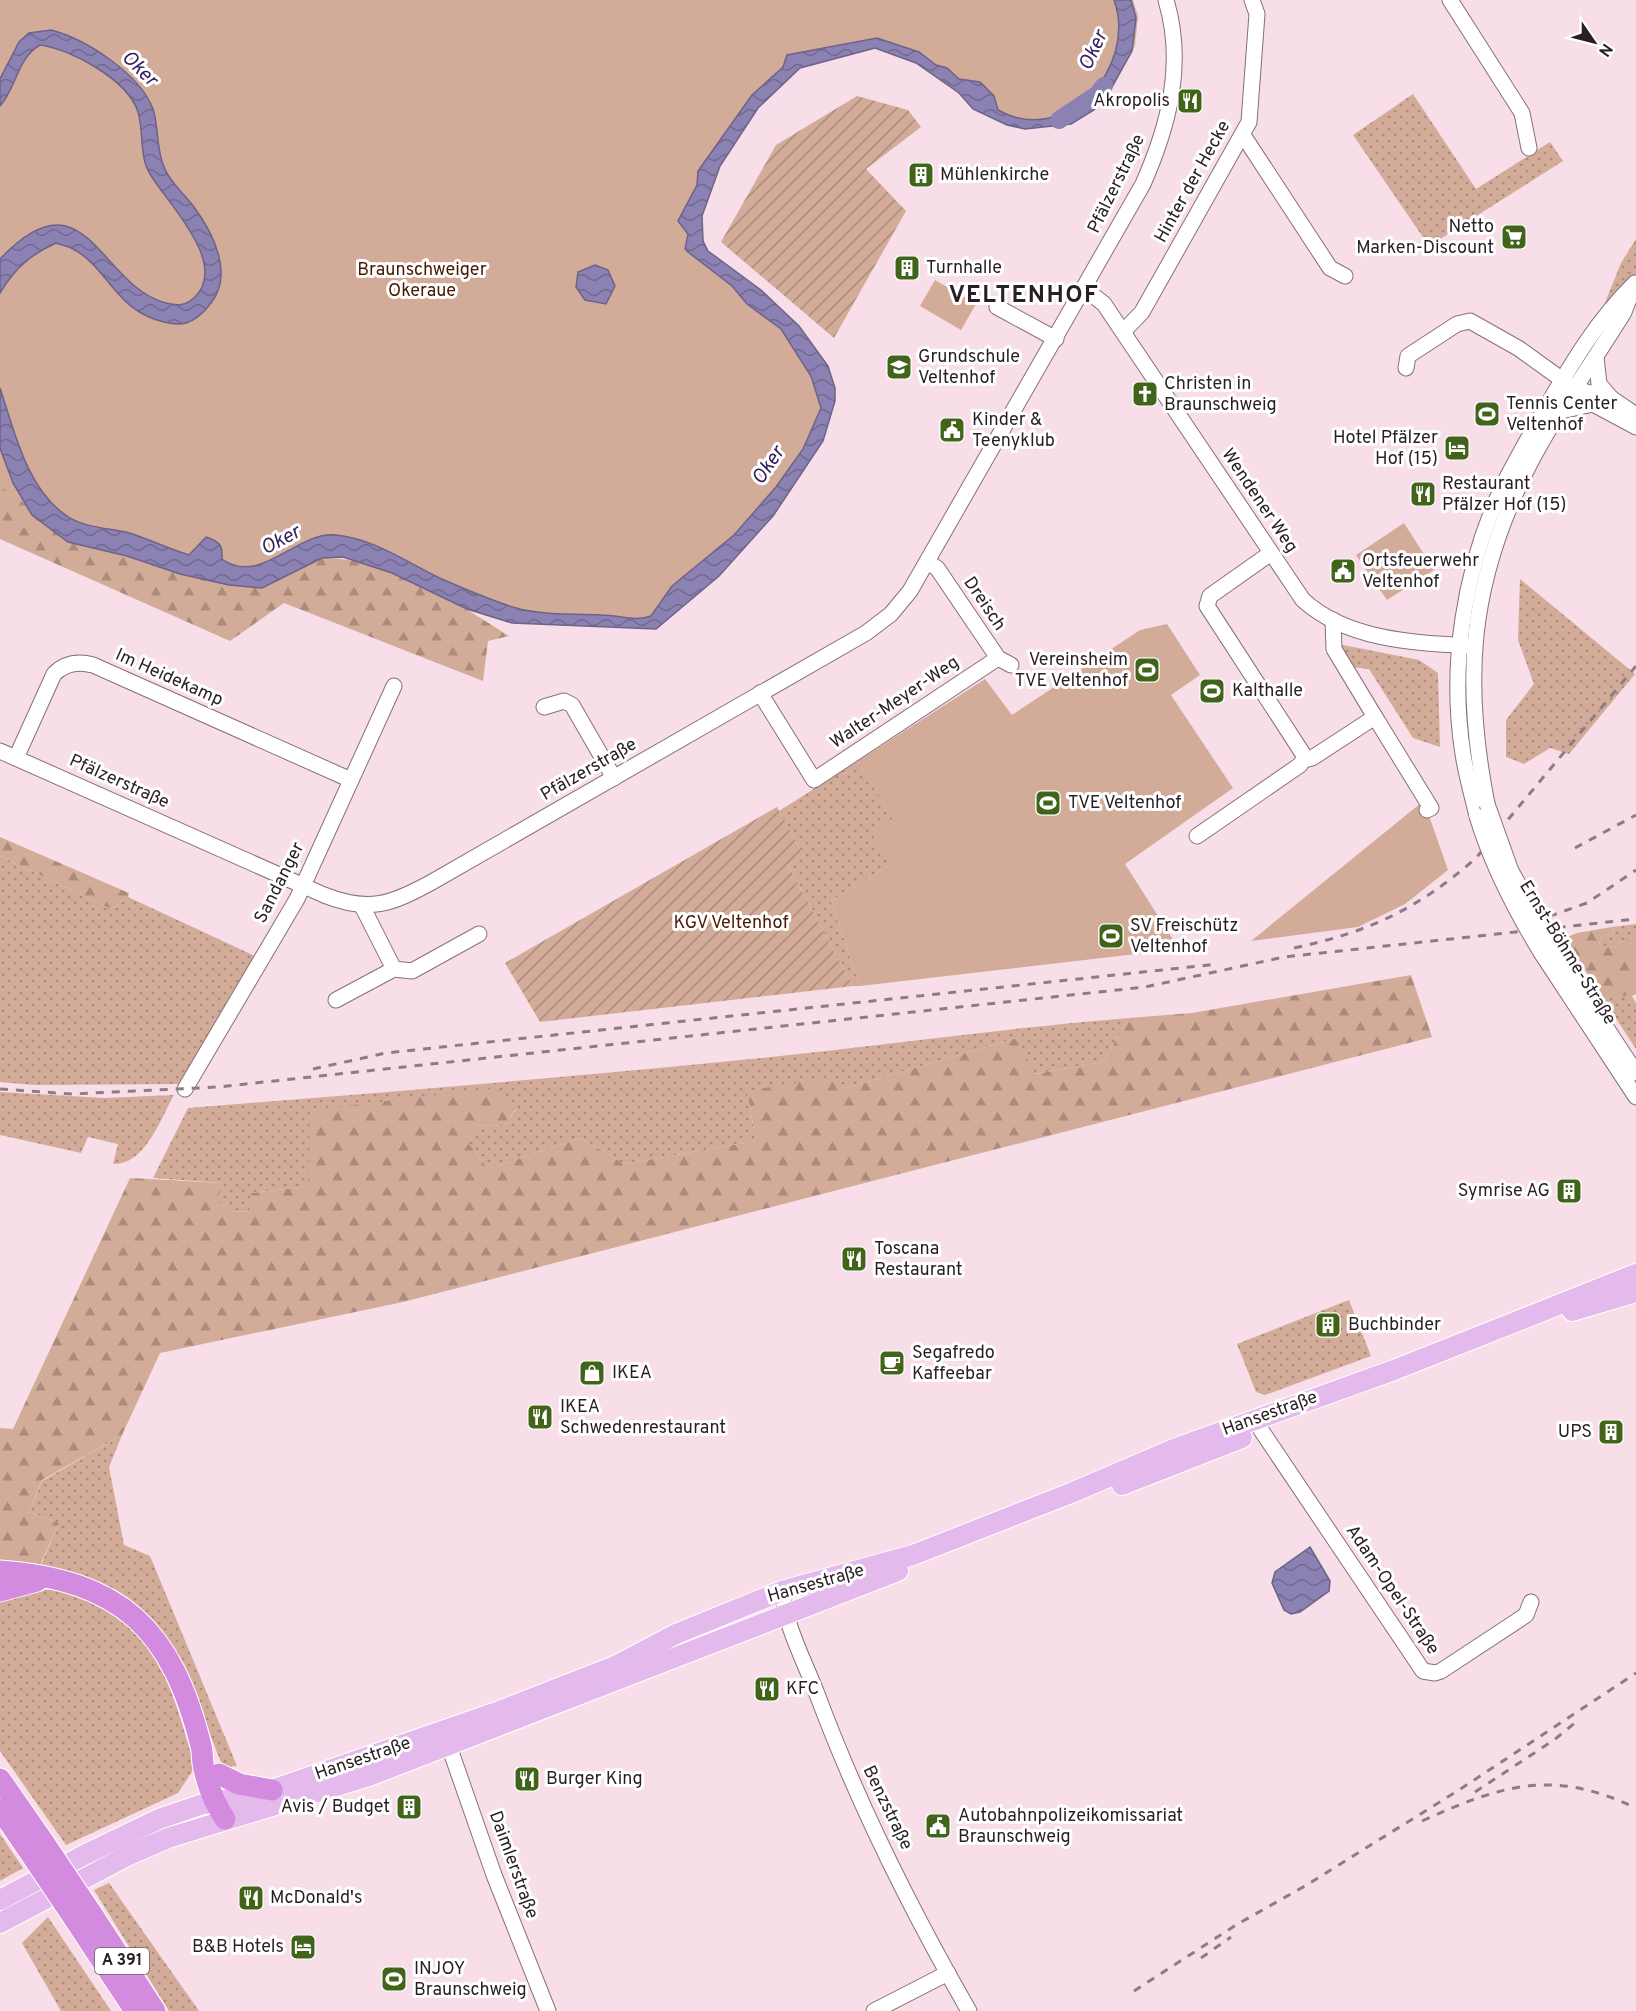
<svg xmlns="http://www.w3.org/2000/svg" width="1636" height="2011" font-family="Overpass,sans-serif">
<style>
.grass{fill:url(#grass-dots)}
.forest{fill:url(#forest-firs)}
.park{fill:#d3ab99}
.garden{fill:url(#garden-furrows)}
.water{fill:url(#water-waves);stroke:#6d6388;stroke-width:1.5}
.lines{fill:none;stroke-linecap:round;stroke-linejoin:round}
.river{stroke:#8b81b3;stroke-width:18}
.minor-casing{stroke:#86707a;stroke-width:17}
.major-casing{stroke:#fff;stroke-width:22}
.highway-casing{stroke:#fff;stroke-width:23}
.minor{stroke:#fff;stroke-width:15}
.major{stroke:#e4b9ec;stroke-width:20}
.highway{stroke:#d28bdf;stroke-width:21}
.rail{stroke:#8e7c84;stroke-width:3;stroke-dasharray:8 8;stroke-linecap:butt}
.minor-bridge-casing{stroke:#86707a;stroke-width:17;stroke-linecap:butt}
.highway-bridge-casing{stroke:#fff;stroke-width:23;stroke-linecap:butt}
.minor-bridge{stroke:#fff;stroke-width:15}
.highway-bridge{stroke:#d28bdf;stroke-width:21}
.labels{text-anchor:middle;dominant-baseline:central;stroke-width:6;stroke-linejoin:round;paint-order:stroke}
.shield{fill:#fff;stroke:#686265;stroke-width:1.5}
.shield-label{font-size:16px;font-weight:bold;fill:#281e23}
.poi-label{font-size:18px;fill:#281e23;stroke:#fff;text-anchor:start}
.street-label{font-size:18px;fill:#281e23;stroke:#fff}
.park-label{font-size:18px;fill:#491800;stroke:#fff}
.water-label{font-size:20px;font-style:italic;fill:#33215e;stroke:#fff}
.district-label{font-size:24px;font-weight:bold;letter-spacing:1.5px;fill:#281e23;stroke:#fff}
</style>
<defs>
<pattern id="grass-dots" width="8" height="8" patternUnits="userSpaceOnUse" patternTransform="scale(1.5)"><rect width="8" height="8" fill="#d3ab99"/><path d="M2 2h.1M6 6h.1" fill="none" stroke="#ab8b7c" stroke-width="1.8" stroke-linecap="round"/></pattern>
<pattern id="forest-firs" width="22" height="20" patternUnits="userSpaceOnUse" patternTransform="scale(1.5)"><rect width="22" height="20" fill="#d3ab99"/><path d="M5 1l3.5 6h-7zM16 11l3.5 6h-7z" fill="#ab8b7c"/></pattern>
<pattern id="garden-furrows" width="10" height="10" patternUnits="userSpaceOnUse" patternTransform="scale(1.5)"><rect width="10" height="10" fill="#d3ab99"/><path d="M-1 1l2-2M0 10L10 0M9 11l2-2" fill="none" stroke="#ab8b7c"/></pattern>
<pattern id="water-waves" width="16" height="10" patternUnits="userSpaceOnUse" patternTransform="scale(1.5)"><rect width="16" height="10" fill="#8b81b3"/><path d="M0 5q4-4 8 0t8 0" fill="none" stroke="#726991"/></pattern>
</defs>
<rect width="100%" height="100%" fill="#f8dee9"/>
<!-- grass -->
<g class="grass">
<path d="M1413 94 1476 189 1550 142 1563 161 1429 246 1353 135Z"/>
<path d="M1636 239V282L1596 325 1621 263Z"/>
<path d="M1520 579 1635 674 1569 754 1550 748 1524 764 1506 757V720L1534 684 1518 640Z"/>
<path d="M1338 644 1419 660 1438 673 1440 747 1413 738 1369 669 1351 667Z"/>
<path d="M858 761 894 819 890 865 831 901 860 986H853L788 865 804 856 779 811Z"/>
<path d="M0 856 111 909 128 897 257 957 181 1084 34 1085 0 1082Z"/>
<path d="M1636 924V937L1618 943 1614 947 1599 946 1601 937 1614 933 1612 927Z"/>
<path d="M1612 993 1632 996 1636 1003V1049L1600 994Z"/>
<path d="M1129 1018 1103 1062 1034 1074 1017 1038 843 1089 747 1091 756 1141 624 1164 581 1138 488 1169 469 1144 476 1126 504 1125 517 1109 308 1186 251 1193 250 1212 230 1211 216 1201 222 1183 153 1178 188 1108C379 1093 570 1077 761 1058 884 1045 1006 1028 1129 1018Z"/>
<path d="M0 1092 104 1098 174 1095C160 1120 145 1165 113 1164L118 1144 88 1137 81 1153 0 1135Z"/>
<path d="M1349 1300 1371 1356 1265 1395 1256 1392 1237 1344Z"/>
<path d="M122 1435 109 1467 124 1545 150 1556 237 1766 223 1767C184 1669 163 1577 39 1569L59 1523 29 1512 42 1481Z"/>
<path d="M64 1589C80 1596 100 1601 114 1611 165 1648 178 1711 195 1767L178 1793 66 1845 0 1751V1598L23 1591Z"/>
<path d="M0 1834 23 1868 0 1881Z"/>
<path d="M109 1883 199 2011H169L94 1890Z"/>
<path d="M48 1917 111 2011H61L22 1943Z"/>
</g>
<!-- forest -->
<g class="forest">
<path d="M0 58 323 558C385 557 458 603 509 636L488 641 483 681 284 603 230 641 0 539Z"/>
<path d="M0 837 129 893 128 897 111 909 0 856Z"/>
<path d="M1612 927 1614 933 1601 937 1599 945 1614 947 1618 943 1636 937V994L1632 996 1600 994 1565 938 1577 933Z"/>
<path d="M1411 975 1432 1037 403 1302 160 1353 122 1435 42 1480 29 1512 59 1523 38 1569 0 1565V1428L13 1429 130 1178 222 1183 217 1201 230 1211 249 1212 251 1193 308 1186 310 1110 497 1088 517 1108 504 1125 477 1126 469 1144 488 1169 581 1138 624 1164 756 1141 747 1091 825 1078 843 1089 1017 1038 1035 1074 1103 1062 1129 1018 1192 1013Z"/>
</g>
<!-- park -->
<g class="park">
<path d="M0 0H1133L1138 16 1135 46 1114 86 1094 109 1021 127 918 61 876 46 800 64 756 105 721 158 696 216 701 251 797 326 825 407 810 449 765 514 656 618 639 622 511 618 341 548 260 580 50 522 0 486Z"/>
<path d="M935 280 976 304 961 330 920 306Z"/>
<path d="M1404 523 1434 570 1387 600 1356 555Z"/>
<path d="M1167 624 1200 675 1171 695 1233 788 1125 864 1179 949 860 986 831 901 890 865 871 832 893 818 858 761 985 679 1012 715 1140 630Z"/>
<path d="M1421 803 1427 810 1448 870 1405 904 1358 927 1251 941Z"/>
</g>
<!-- garden -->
<g class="garden">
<path d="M857 96 908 110 921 127 866 169 906 211 834 338 721 242 776 145Z"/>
<path d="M777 807 804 856 788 865 853 986 540 1022 505 963Z"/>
</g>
<!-- water -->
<g class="water">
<path d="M1114 0H1131L1136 18 1132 51 1110 90 1094 110 1071 124 1025 129 1007 125 973 109 959 93 916 63 875 48 800 68 758 108 720 166 702 216 703 241 708 251 761 290 799 326 828 366 835 388V401L823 441 773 516 719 576 656 629 512 623 467 609 392 573 343 557 322 558 262 588 229 585 180 574 127 556 68 542 32 515 13 483 0 448V388C14 430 27 490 67 516 84 528 109 528 129 533 149 539 169 549 189 555L206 537C219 541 223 545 222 559 261 587 296 531 336 535 376 539 409 564 444 580 467 590 492 601 516 608 540 615 577 614 602 615 619 615 636 622 651 616L672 586 734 535 776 487 803 449 821 408 811 376 781 329 747 304 732 286 688 252 685 249 688 234 678 221 697 185 698 171 752 95 783 67 787 55 877 38 919 52 936 65 947 68 959 79 980 82 994 96 998 110C1066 148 1138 67 1114 0Z"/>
<path d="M51 30C86 39 140 74 153 109 159 128 156 149 164 167 170 183 184 193 194 207 213 233 234 274 211 303 205 311 196 320 186 323 179 325 171 324 164 322 115 311 108 267 73 249 68 246 61 245 56 243 30 255 15 268 0 293V259C86 168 99 286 166 303 177 306 186 306 195 297 229 263 167 203 150 174 139 157 144 131 138 112 128 80 71 49 40 45 17 58 17 87 0 106V79L19 42 29 33Z"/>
<path d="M595 265 608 270 615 286 606 304 585 300 576 287 578 272Z"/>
<path d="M1310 1547 1330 1581 1329 1591 1300 1612 1291 1614 1284 1610 1272 1583 1275 1572Z"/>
</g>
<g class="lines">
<!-- river -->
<path class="river" d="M1059 120 1098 94 1104 86"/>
<!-- minor casing -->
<g class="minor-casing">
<g id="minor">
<path d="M1450 0 1522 113 1529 148"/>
<path d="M1243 135 1330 268 1345 276"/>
<path d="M1085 289 1104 304 1303 600C1348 641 1417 643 1474 646"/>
<path d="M997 307 1056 339"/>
<path d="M1123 332 1142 312 1249 122 1257 14 1252 0"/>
<path d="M1596 357 1599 384 1611 398"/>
<path d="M1406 368 1408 356 1457 324 1470 321 1518 348 1575 389 1611 398 1636 415"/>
<path d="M1561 411 1593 404 1636 427"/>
<path d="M927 562 937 568 998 658 1011 665"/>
<path d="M760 693 814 780 998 658"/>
<path d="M544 707 564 701 572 705 614 778"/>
<path d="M1375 717 1431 808 1427 810"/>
<path d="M0 751 324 895C369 913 392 904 432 882L866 633 891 614 910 591 1143 184C1169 125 1185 64 1166 0"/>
<path d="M16 758 54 674C65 663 78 661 93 665L351 780"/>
<path d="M1304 760 1312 758 1375 717 1334 649 1333 620"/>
<path d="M1487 804C1463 682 1469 588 1524 475 1552 418 1591 366 1624 312L1633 289"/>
<path d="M1477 816C1472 795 1466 774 1463 754 1449 666 1464 572 1500 492 1512 466 1527 441 1541 416 1569 368 1595 322 1635 283"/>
<path d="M1197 836 1300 765 1305 757 1207 606 1210 596 1271 553"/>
<path d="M1554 948 1636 1073"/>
<path d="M1542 954 1636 1097"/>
<path d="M394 969 412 971 479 934"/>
<path d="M336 1000 394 969 362 906"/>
<path d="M185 1089 297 899 394 686"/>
<path d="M1256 1418 1261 1430 1423 1671 1435 1673 1441 1671 1526 1615 1531 1602"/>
<path d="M782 1591C786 1628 804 1660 817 1694 858 1804 911 1910 969 2011"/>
<path d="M447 1735 449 1746 494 1875 548 2011"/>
<path d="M874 2011 948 1973"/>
</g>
</g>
<!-- major casing -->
<g class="major-casing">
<g id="major">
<path d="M1572 1311 1636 1292"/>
<path d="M1122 1485 1242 1438"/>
<path d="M0 1900 86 1854 159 1819 200 1805 272 1790 497 1712 615 1666 676 1634 782 1591 913 1555 1071 1493 1174 1449 1394 1370 1636 1274"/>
<path d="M0 1923 129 1855 168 1838 369 1776 898 1571"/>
</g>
</g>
<!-- highway casing -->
<g class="highway-casing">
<g id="highway">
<path d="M0 1571C121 1580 172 1629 201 1746 203 1754 202 1762 204 1769 208 1787 215 1804 225 1819"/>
<path d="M0 1591 37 1581"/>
<path d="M219 1774 239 1784 272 1790"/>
<path d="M0 1779 45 1844"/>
<path d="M0 1809 28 1850"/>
<path d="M90 1911 155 2011"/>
<path d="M75 1920 135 2011"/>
</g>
</g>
<!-- minor -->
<use href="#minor" class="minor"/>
<!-- major -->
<use href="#major" class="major"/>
<!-- highway -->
<use href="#highway" class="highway"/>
<!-- rail -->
<g class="rail">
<path d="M1575 848 1636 815"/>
<path d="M1519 927 1587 903 1636 870"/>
<path d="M1294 948C1369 932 1418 909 1476 858L1636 666"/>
<path d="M313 1069 386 1053 1218 964"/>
<path d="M0 1089 72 1094 218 1087 1145 987 1284 957 1636 919"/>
<path d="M1475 1792 1554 1740 1576 1722"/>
<path d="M1422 1821C1502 1785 1552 1768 1636 1808"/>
<path d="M1201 1958 1231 1937"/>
<path d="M1134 1991 1236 1925 1305 1886 1459 1790 1636 1673"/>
</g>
<!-- minor-bridge casing -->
<g class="minor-bridge-casing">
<g id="minor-bridge">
<path d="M1487 804 1511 871 1554 948"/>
<path d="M1477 816C1492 866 1515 910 1542 954"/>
</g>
</g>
<!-- highway-bridge casing -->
<g class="highway-bridge-casing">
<g id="highway-bridge">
<path d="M45 1844 90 1911"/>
<path d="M28 1850 75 1920"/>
</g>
</g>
<!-- minor-bridge -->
<use href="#minor-bridge" class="minor-bridge"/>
<!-- highway-bridge -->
<use href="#highway-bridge" class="highway-bridge"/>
</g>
<!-- icons -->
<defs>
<g id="restaurant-square" transform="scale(1.35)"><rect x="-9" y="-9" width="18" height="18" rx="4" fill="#41631a" stroke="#fff"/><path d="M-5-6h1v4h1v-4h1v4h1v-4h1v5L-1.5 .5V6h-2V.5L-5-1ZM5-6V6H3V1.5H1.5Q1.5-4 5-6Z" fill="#fff"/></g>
<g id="building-square" transform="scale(1.35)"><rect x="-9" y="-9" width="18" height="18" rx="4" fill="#41631a" stroke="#fff"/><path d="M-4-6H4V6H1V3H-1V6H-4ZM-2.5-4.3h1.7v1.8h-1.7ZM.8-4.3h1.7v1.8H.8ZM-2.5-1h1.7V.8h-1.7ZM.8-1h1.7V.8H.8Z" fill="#fff"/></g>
<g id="supermarket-square" transform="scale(1.35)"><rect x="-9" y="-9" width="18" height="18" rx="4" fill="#41631a" stroke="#fff"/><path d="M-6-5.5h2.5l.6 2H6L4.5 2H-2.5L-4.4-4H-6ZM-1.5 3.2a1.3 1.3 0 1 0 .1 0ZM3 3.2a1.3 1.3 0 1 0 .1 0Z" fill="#fff"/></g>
<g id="school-square" transform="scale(1.35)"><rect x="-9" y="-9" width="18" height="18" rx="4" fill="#41631a" stroke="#fff"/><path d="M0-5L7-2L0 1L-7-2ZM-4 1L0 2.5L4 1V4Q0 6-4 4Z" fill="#fff"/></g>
<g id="church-square" transform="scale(1.35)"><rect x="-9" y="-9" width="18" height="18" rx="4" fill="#41631a" stroke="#fff"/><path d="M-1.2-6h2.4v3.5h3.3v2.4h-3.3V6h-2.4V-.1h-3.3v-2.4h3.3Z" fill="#fff"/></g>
<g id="stadium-square" transform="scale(1.35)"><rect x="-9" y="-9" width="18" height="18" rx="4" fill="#41631a" stroke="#fff"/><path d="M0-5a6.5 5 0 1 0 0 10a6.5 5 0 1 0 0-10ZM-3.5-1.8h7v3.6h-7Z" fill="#fff"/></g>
<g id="civic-square" transform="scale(1.35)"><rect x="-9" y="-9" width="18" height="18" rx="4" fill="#41631a" stroke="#fff"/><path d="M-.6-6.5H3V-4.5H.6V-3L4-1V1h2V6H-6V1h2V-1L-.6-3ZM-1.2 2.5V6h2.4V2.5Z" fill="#fff"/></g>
<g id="hotel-square" transform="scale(1.35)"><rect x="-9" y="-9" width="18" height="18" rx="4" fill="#41631a" stroke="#fff"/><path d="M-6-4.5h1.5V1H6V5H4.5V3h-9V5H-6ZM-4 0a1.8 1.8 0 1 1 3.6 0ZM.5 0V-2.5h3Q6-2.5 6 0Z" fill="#fff"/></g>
<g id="cafe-square" transform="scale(1.35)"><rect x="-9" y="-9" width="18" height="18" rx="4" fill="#41631a" stroke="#fff"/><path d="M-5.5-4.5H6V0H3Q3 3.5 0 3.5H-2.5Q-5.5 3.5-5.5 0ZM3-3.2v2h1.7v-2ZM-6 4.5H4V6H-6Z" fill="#fff"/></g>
<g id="shop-square" transform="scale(1.35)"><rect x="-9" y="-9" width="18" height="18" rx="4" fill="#41631a" stroke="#fff"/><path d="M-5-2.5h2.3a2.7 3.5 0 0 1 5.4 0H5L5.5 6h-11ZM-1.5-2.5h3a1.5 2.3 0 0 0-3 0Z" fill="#fff"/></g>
</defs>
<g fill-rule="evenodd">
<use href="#restaurant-square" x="1190" y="101"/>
<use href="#building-square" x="921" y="175"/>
<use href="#supermarket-square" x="1514" y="237"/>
<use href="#building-square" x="907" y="268"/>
<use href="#school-square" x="899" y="367"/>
<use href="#church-square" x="1145" y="394"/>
<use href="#stadium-square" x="1487" y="414"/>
<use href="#civic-square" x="952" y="430"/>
<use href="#hotel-square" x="1457" y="448"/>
<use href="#restaurant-square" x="1423" y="494"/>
<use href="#civic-square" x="1343" y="571"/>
<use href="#stadium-square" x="1147" y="670"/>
<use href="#stadium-square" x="1212" y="691"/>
<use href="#stadium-square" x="1048" y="803"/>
<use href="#stadium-square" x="1111" y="936"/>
<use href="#building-square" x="1569" y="1191"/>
<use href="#restaurant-square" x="854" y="1259"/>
<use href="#building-square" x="1328" y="1325"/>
<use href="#cafe-square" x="892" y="1363"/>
<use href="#shop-square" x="592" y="1373"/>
<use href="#restaurant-square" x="540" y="1417"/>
<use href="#building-square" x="1611" y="1432"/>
<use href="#restaurant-square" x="767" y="1689"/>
<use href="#restaurant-square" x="527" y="1779"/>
<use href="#building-square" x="409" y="1807"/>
<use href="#civic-square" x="938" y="1826"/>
<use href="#restaurant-square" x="251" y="1898"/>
<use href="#hotel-square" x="303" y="1947"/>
<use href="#stadium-square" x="394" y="1979"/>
</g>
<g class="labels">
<!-- shield labels -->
<rect class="shield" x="95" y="1948" width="54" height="26" rx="4.5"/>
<g class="shield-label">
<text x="122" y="1961">A 391</text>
</g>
<!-- poi labels -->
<g class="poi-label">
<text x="1170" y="101" text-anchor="end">Akropolis</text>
<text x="940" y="175">Mühlenkirche</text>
<text x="1494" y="227" text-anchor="end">Netto<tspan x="1494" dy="21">Marken-Discount</tspan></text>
<text x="926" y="268">Turnhalle</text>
<text x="918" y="357">Grundschule<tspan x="918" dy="21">Veltenhof</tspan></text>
<text x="1164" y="384">Christen in<tspan x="1164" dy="21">Braunschweig</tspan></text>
<text x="1506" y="404">Tennis Center<tspan x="1506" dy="21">Veltenhof</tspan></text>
<text x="972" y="420">Kinder &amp;<tspan x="972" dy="21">Teenyklub</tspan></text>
<text x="1438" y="438" text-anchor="end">Hotel Pfälzer<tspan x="1438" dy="21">Hof (15)</tspan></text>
<text x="1442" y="484">Restaurant<tspan x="1442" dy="21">Pfälzer Hof (15)</tspan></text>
<text x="1362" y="561">Ortsfeuerwehr<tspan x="1362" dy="21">Veltenhof</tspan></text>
<text x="1128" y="660" text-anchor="end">Vereinsheim<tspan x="1128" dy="21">TVE Veltenhof</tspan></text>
<text x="1232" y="691">Kalthalle</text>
<text x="1068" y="803">TVE Veltenhof</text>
<text x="1130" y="926">SV Freischütz<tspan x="1130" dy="21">Veltenhof</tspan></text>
<text x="1550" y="1191" text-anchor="end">Symrise AG</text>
<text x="874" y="1249">Toscana<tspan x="874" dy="21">Restaurant</tspan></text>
<text x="1348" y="1325">Buchbinder</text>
<text x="912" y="1353">Segafredo<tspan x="912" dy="21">Kaffeebar</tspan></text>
<text x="612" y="1373">IKEA</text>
<text x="560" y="1407">IKEA<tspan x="560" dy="21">Schwedenrestaurant</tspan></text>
<text x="1592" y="1432" text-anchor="end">UPS</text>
<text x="786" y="1689">KFC</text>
<text x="546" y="1779">Burger King</text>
<text x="390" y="1807" text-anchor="end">Avis / Budget</text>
<text x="958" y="1816">Autobahnpolizeikomissariat<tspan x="958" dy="21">Braunschweig</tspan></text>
<text x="270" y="1898">McDonald's</text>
<text x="284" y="1947" text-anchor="end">B&amp;B Hotels</text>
<text x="414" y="1969">INJOY<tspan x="414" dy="21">Braunschweig</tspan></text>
</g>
<!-- street labels -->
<g class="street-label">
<text transform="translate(1193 182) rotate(-61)">Hinter der Hecke</text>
<text transform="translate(1117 184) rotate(-64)">Pfälzerstraße</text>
<text transform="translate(1259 501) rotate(56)">Wendener Weg</text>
<text transform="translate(984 604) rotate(56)">Dreisch</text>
<text transform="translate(169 678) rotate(24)">Im Heidekamp</text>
<text transform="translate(895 703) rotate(-34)">Walter-Meyer-Weg</text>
<text transform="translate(589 770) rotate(-30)">Pfälzerstraße</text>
<text transform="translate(119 782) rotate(24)">Pfälzerstraße</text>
<text transform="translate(280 883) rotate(-63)">Sandanger</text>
<text transform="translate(1567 953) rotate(58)">Ernst-Böhme-Straße</text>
<text transform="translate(1270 1414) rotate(-20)">Hansestraße</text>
<text transform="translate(816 1584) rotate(-16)">Hansestraße</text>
<text transform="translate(1392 1590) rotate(56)">Adam-Opel-Straße</text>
<text transform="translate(363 1759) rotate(-19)">Hansestraße</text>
<text transform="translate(887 1808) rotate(64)">Benzstraße</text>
<text transform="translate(513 1865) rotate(70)">Daimlerstraße</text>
</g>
<!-- park labels -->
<g class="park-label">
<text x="422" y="270">Braunschweiger<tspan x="422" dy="21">Okeraue</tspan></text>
<text x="731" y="923">KGV Veltenhof</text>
</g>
<!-- water labels -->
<g class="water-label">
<text transform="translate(1094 51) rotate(-65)">Oker</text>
<text transform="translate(139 69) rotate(45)">Oker</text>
<text transform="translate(769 466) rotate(-56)">Oker</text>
<text transform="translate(281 541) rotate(-28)">Oker</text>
</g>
<!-- district labels -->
<g class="district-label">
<text x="1024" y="296">VELTENHOF</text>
</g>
</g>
<!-- north arrow -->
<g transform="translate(1594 42) rotate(125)" stroke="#ffffff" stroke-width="4.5" paint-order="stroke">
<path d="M0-4.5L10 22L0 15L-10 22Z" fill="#281e23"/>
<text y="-9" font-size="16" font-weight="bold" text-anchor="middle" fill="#281e23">N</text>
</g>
</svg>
